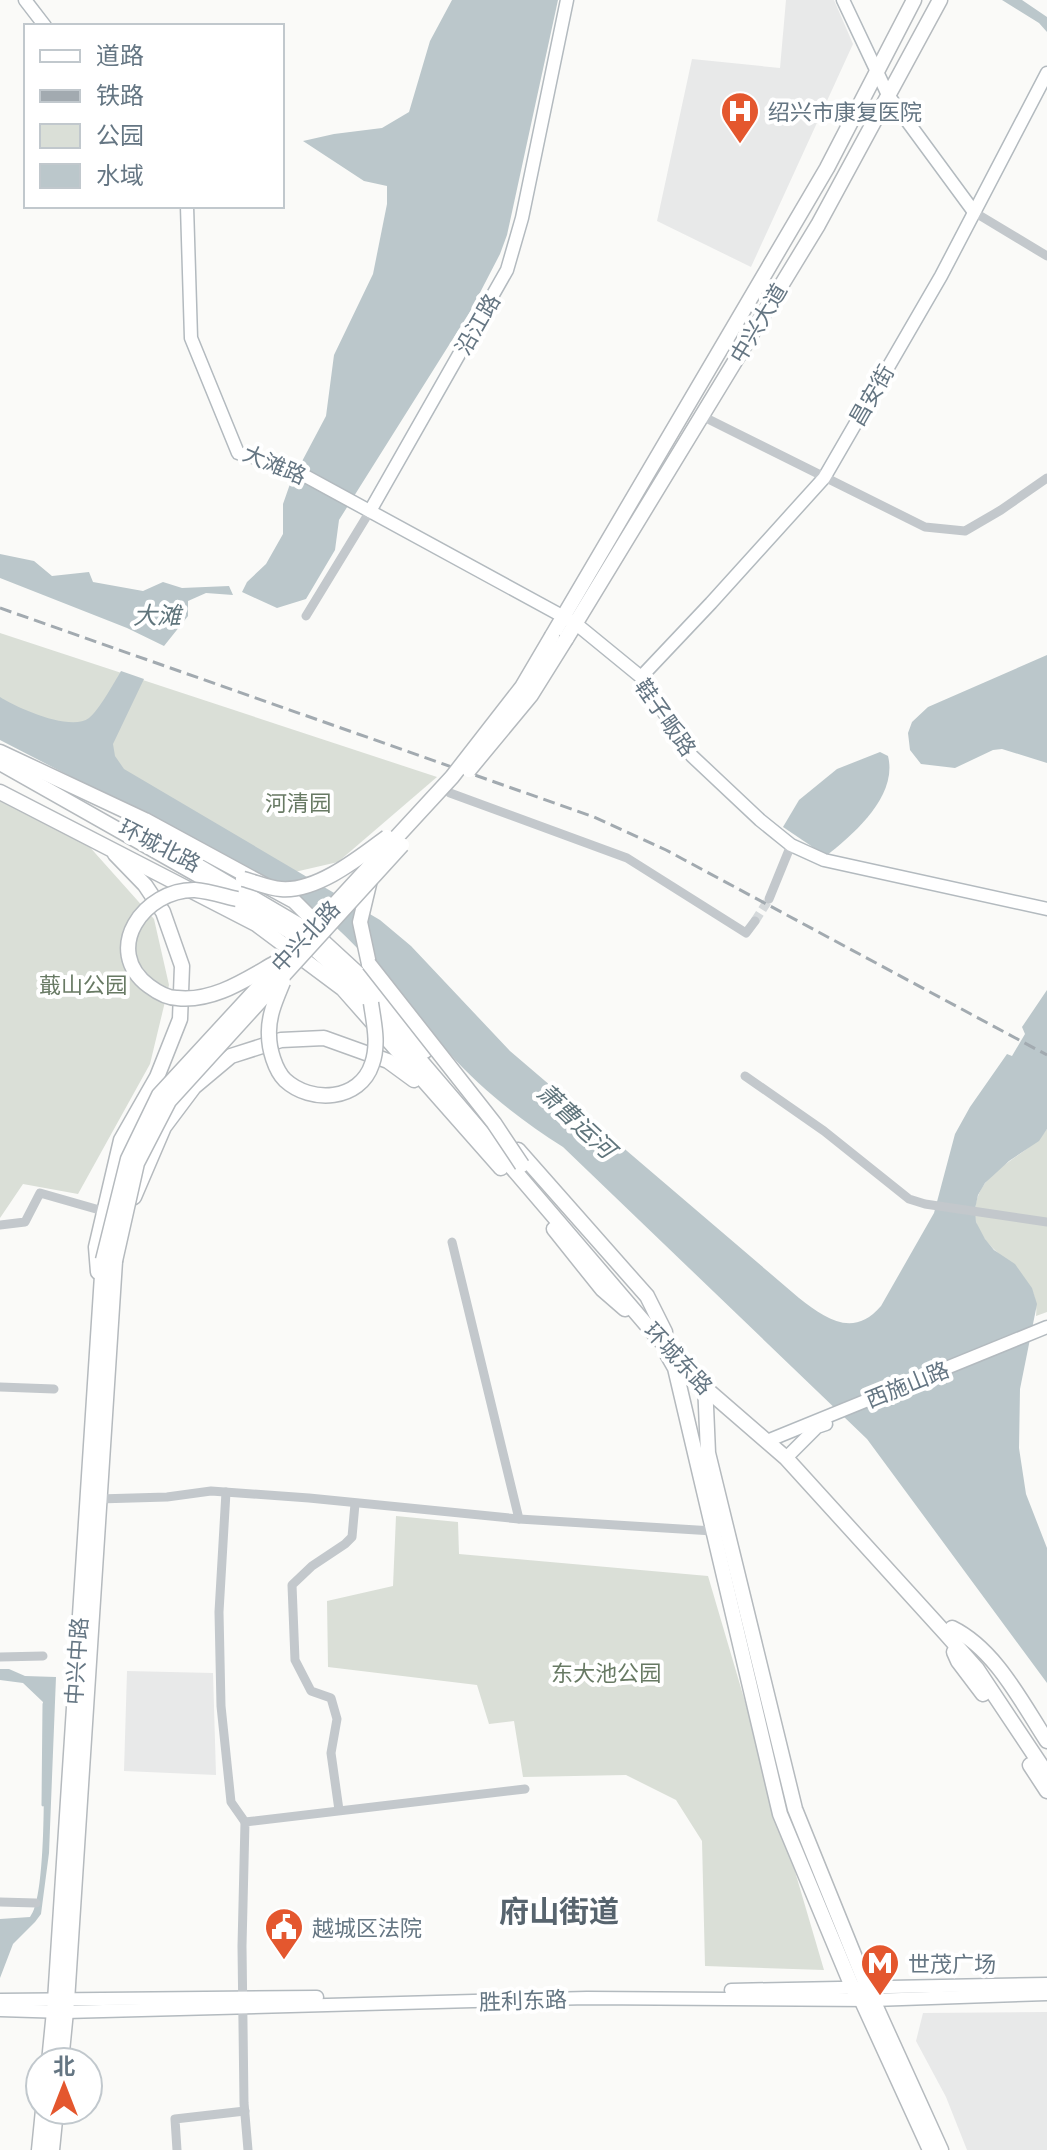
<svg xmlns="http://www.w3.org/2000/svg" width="1047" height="2150" font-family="Lato,'Noto Sans SC',sans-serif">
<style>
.built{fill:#e8e9e9}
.green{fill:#dadfd7}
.water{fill:#bbc7cb}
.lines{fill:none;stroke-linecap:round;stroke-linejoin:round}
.stream{stroke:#bbc7cb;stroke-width:3}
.street-tunnel{stroke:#d5d9db;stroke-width:9;stroke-dasharray:9 4.5;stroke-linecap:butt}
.secondary-casing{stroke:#b3babf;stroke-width:15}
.primary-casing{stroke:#b5babe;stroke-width:17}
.street{stroke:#c3c8cc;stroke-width:9}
.secondary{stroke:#fff;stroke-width:12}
.primary{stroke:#fff;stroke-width:14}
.rail{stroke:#a2aab0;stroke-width:3;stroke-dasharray:12 6;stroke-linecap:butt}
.primary-bridge-casing{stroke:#b5babe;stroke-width:17;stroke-linecap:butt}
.primary-bridge{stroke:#fff;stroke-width:14}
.labels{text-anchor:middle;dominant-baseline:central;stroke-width:8;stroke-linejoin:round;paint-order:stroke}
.poi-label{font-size:22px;fill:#657683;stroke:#fff;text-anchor:start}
.street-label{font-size:22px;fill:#657683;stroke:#fff}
.park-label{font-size:22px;fill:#687a64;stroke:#fff}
.water-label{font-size:24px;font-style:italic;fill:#60757c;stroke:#fff}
.district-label{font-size:30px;font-weight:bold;fill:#57646e;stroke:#fff}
</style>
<rect width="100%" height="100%" fill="#fafaf8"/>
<!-- built -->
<g class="built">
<path d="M786 0H834L853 44 751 267 657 221 692 59 780 68Z"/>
<path d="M127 1671 213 1673 216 1775 124 1771Z"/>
<path d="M1047 2012V2150H967L946 2097 916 2041 923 2013Z"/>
</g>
<!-- green -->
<g class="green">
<path d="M0 633 437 777 338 862 286 874 0 712Z"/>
<path d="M0 800 79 835 154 919 169 985 150 1064 78 1194 23 1184 0 1218Z"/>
<path d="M1047 1129V1312L1036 1316C1042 1262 965 1254 976 1203 984 1166 1028 1157 1047 1129Z"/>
<path d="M396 1516 458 1522 459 1554 708 1576 824 1970 705 1966 702 1841 676 1800 626 1775 523 1777 514 1721 489 1724 477 1685 328 1667 327 1601 393 1586Z"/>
</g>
<!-- water -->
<g class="water">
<path d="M452 0H558L507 235 500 254 471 310 339 520 335 550 306 599 277 608 242 592 247 582 266 564 283 534V504L290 484 326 416 334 355 373 274 387 204V186L364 181 303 141 334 134 382 128 409 112 430 41Z"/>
<path d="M1002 0H1022L1047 17V32L1039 23Z"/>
<path d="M0 554 34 561 52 576 89 572 93 582 143 591 163 582 182 588 229 586 233 595 206 593 188 601V616L164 646 127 628 0 578Z"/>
<path d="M1047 655V763L1002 749 993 750 955 768 921 764 910 750 908 733 912 722 928 707Z"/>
<path d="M121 671 144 679 113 744 115 756 124 769 380 920 411 946 510 1051 799 1298C825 1318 853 1339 881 1306L934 1213 955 1134 970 1107 1007 1054 1012 1056 1025 1034 1022 1027 1047 990V1129L1039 1141 1009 1161 985 1183 978 1195 975 1209 976 1222 985 1239 994 1250 1015 1264 1032 1288 1037 1304 1020 1389 1019 1448 1026 1494 1047 1548V1683L867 1439 563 1147C522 1121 482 1090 449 1053 407 1004 368 954 319 912L149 817 0 740V697C17 708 71 732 89 718 99 710 114 683 121 671Z"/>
<path d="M880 752 888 756C898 796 854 834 826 856L783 827 799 800 837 769Z"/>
<path d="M0 1669H9L25 1676 56 1677 49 1853 41 1914 35 1922 13 1944 0 1978V1919L30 1917C49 1895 43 1739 43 1702L23 1683 0 1680Z"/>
</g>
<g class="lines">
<!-- stream -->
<path class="stream" d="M43 1805 44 1704"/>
<!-- street-tunnel -->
<path class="street-tunnel" d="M755 921 769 899"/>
<!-- secondary casing -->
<g class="secondary-casing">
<g id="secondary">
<path d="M25 0 45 26"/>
<path d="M843 0 888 95 974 212"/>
<path d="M187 206 191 338 238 453 287 466 575 623 641 677 692 756 760 820 791 845 824 860 1047 909"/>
<path d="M370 511 507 270 522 218 567 0"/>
<path d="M641 677 711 603 824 478 941 276 1047 73"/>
<path d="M767 1441 1047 1327"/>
<path d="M786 1458 817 1427 826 1424"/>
<path d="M731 1990 1047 1984"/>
<path d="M0 2000 317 1997"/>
<path d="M0 2010 65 2012 587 1998 873 2000 1047 1994"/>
</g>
</g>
<!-- primary casing -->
<g class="primary-casing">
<g id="primary">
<path d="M552 636 827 168 914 0"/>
<path d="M566 639 818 225 940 0"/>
<path d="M0 752 145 820 294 901 324 931"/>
<path d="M0 763 198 875 307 942 360 990 656 1336 704 1387 786 1458 946 1634 977 1669 1047 1774"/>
<path d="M0 792 256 924 343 989 501 1168"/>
<path d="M178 854 316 935 366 981 425 1051"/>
<path d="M369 964 360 922 370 880"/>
<path d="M518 1150 647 1296 665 1332"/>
<path d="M134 1197 164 1127 194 1087 231 1056 281 1040 324 1038 388 1061 414 1080"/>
<path d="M554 1229 602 1289 625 1309"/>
<path d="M98 1272 96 1247 121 1140 157 1077 180 1019 182 966 163 912 145 885 115 854"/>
<path d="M667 1354 675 1368 780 1814 853 1989 861 1999 930 2150"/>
<path d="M705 1383 708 1453 795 1809 867 1987 941 2150"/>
<path d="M952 1628C995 1649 1021 1701 1047 1741"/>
<path d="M954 1652 958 1661 983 1694"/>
<path d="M1030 1765 1047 1791"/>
<path d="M49 2062 55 2001 103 1260"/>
<path d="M61 2062 67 2001 115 1261"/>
<path d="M39 2150 43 2110"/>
<path d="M52 2150 56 2110"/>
</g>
</g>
<!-- street -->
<g class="street">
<path d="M974 212 1047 256"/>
<path d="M702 416 925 527 965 531 1001 510 1047 478"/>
<path d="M306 616 370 511"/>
<path d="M450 793 627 858 746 933 755 921"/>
<path d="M769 899 791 845"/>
<path d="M745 1076 824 1131 909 1199 925 1204 1047 1222"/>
<path d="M0 1225 25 1222 40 1193 103 1211"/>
<path d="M452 1242 519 1519"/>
<path d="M0 1387 54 1389"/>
<path d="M226 1492 219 1612 221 1706 231 1802 245 1822"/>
<path d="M98 1499 167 1497 211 1491 309 1498 519 1519 713 1531"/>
<path d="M0 1657 43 1656"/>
<path d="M339 1810 331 1753 337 1719 331 1698 311 1691 295 1660 292 1585 312 1566 345 1544 352 1537 355 1504"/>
<path d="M0 1902 36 1903"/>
<path d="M177 2150 175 2119 245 2111"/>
<path d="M248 2150 244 2103 242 1946 245 1822 525 1789"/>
</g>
<!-- secondary -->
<use href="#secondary" class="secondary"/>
<!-- primary -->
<use href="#primary" class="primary"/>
<!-- rail -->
<path class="rail" d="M0 608 594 817 666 850 1047 1055"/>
<!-- primary-bridge casing -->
<g class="primary-bridge-casing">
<g id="primary-bridge">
<path d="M469 770 531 695 566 639"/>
<path d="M243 879C255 882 268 888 281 889 317 892 360 857 387 837"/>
<path d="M237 899C224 896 208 891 195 890 144 889 101 950 149 986 157 992 167 998 177 998 213 1002 245 980 275 963"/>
<path d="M369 964 494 1123 522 1165"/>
<path d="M283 982C276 999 268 1016 269 1035 269 1049 275 1070 285 1080 311 1104 360 1101 372 1064 379 1044 374 1024 371 1003"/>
<path d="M103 1260 128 1159 159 1095 452 777 522 687 552 636"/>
<path d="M115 1261 137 1163 169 1101 402 845"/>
</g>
</g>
<!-- primary-bridge -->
<use href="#primary-bridge" class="primary-bridge"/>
</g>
<!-- icons -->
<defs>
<g id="hospital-pin" transform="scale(2)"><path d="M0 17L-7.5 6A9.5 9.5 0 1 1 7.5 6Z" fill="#e4572e" stroke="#fff"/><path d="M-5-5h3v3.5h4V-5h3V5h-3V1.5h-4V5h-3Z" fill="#fff"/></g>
<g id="civic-pin" transform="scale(2)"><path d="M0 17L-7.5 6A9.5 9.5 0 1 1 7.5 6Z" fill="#e4572e" stroke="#fff"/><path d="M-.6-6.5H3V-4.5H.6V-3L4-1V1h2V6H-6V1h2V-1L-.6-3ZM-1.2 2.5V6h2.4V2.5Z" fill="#fff"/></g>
<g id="metro-pin" transform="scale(2)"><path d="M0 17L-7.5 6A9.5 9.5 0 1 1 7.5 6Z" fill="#e4572e" stroke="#fff"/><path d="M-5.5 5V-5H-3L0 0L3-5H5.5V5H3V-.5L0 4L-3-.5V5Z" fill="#fff"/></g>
</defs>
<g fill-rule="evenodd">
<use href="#hospital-pin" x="740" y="111"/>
<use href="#civic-pin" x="284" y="1927"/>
<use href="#metro-pin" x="880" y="1963"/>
</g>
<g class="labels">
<!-- poi labels -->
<g class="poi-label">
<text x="768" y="111">绍兴市康复医院</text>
<text x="312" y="1927">越城区法院</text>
<text x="908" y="1963">世茂广场</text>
</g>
<!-- street labels -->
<g class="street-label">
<text transform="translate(758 323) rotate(-59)">中兴大道</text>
<text transform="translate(477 324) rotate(-60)">沿江路</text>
<text transform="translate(871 395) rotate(-60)">昌安街</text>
<text transform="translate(275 464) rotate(23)">大滩路</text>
<text transform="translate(666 717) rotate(55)">鞋子畈路</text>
<text transform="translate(160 845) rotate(27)">环城北路</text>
<text transform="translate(305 936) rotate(-47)">中兴北路</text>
<text transform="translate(679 1358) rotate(47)">环城东路</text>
<text transform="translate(907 1384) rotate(-22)">西施山路</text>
<text transform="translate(76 1661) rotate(-86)">中兴中路</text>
<text transform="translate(523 2000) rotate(-2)">胜利东路</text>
</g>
<!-- park labels -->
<g class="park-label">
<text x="298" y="802">河清园</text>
<text x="83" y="984">蕺山公园</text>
<text x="606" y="1672">东大池公园</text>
</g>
<!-- water labels -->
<g class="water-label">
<text x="157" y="614">大滩</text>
<text transform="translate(577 1120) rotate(43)">萧曹运河</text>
</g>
<!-- district labels -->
<g class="district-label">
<text x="559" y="1910">府山街道</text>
</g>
</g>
<!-- legend -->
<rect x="24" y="24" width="260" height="184" fill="#ffffff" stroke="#c1c8cd" stroke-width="2"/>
<rect x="40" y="50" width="40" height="12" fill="#ffffff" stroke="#c1c8cd" stroke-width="2"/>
<text x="96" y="64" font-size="24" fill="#657683">道路</text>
<rect x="40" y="90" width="40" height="12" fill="#a2aab0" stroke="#c1c8cd" stroke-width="2"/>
<text x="96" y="104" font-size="24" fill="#657683">铁路</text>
<rect x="40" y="124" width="40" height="24" fill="#dadfd7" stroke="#c1c8cd" stroke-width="2"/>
<text x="96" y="144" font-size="24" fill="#657683">公园</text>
<rect x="40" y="164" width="40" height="24" fill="#bbc7cb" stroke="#c1c8cd" stroke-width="2"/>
<text x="96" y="184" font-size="24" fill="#657683">水域</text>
<!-- north arrow -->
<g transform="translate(64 2086)"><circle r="38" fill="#ffffff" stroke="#c1c8cd" stroke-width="2"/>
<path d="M0-6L14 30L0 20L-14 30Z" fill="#e4572e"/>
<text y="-12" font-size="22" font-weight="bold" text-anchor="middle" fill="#657683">北</text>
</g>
</svg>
